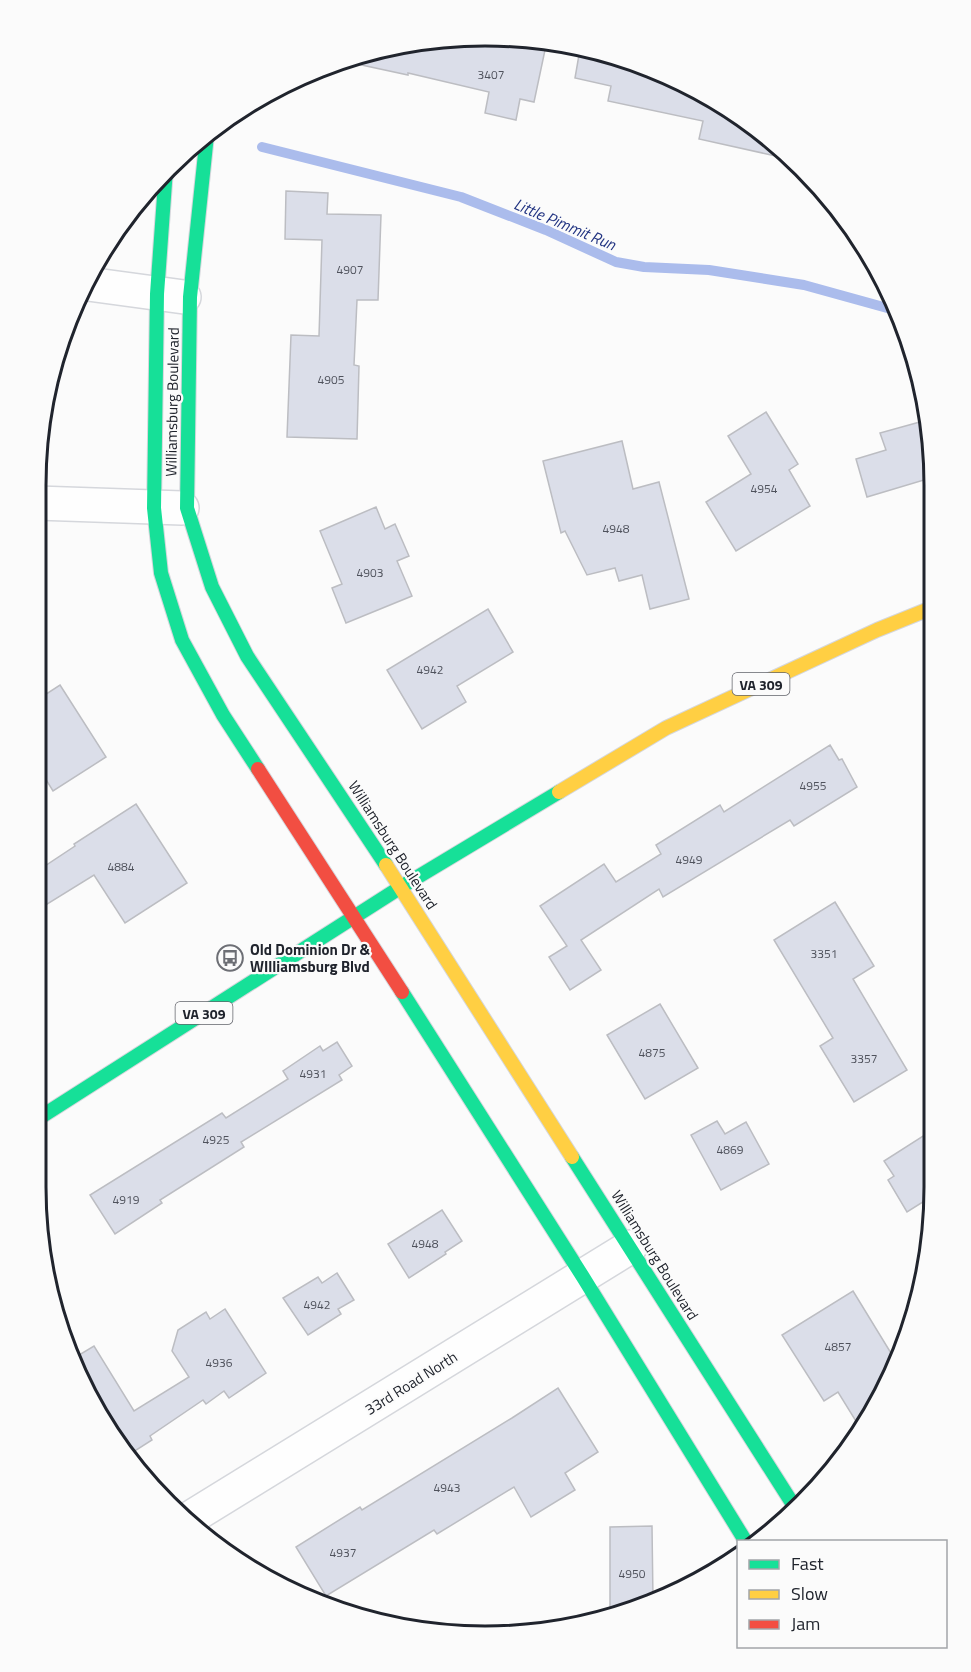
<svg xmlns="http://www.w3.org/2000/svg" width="971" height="1672" font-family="'Titillium Web',sans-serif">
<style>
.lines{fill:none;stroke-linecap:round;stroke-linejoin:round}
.stream{stroke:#abbcec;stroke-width:10}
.building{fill:#dbdee9;stroke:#bcbdc2;stroke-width:1.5}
.street-casing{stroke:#d5d7dc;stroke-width:36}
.fast-casing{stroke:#d5d7dc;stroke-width:16}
.slow-casing{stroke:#d5d7dc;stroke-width:16}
.jam-casing{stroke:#d5d7dc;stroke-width:16}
.street{stroke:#fefefe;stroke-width:33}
.fast{stroke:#16e098;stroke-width:14}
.slow{stroke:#ffcf43;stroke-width:14}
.jam{stroke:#f24e42;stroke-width:14}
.labels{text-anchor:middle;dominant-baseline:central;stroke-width:4.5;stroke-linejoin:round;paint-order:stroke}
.number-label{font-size:12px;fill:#4f525c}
.shield{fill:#fbfbfb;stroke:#62646b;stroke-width:1.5}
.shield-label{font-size:14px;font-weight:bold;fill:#20242d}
.street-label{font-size:15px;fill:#20242d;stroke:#fbfbfb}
.poi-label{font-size:15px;font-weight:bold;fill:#20242d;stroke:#fbfbfb;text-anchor:start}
.water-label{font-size:16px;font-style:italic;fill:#223482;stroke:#fbfbfb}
.rim{fill:none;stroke:#20242d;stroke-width:3}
</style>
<rect width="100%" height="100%" fill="#fbfbfb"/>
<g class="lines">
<!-- stream -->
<path class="stream" d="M262 147 461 197 546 230 616 262 644 267 709 270 804 285 898 311"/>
</g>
<!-- building -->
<g class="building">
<path d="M483 36 545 50 534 102 520 99 516 120 485 113 489 92 408 73V75L343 61 397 45Z"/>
<path d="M580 49 657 70 735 112 794 160 699 139 703 121 608 101 611 86 575 78Z"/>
<path d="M286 191 328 193 327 214 381 215 378 300H357L354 365 359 366 357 439 287 437 291 335 319 336 322 240 285 239Z"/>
<path d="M766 412 798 464 789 470 810 506 736 551 706 502 751 474 728 436Z"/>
<path d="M927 420 934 456V477L867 497 856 459 886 450 880 433Z"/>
<path d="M622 441 633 489 659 482 689 599 650 609 642 575 619 581 615 568 587 575 565 531 561 533 543 461Z"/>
<path d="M376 507 385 529 395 524 409 556 397 561 412 596 346 623 332 588 342 584 320 531Z"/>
<path d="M488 609 513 652 457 686 466 702 422 729 387 670Z"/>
<path d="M60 685 106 757 53 791 37 765V700Z"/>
<path d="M830 745 839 760 842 759 857 787 794 826 790 820 663 897 659 889 581 940 601 970 570 990 549 957 567 946 540 906 604 864 616 882 661 854 656 845 720 805 724 812Z"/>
<path d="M136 804 187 883 125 923 94 875 36 911V872L75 846 74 844Z"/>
<path d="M835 902 874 966 853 979 907 1070 854 1102 820 1046 833 1038 774 940Z"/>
<path d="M660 1004 698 1068 645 1099 607 1035Z"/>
<path d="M337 1042 352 1066 339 1075 342 1080 241 1142 244 1147 160 1200 162 1203 115 1234 90 1195 222 1113 226 1118 288 1079 283 1071 320 1046 323 1051Z"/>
<path d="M717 1121 725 1134 746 1122 769 1164 721 1190 691 1135Z"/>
<path d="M934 1129V1195L907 1212 888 1180 894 1176 884 1161Z"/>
<path d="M442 1210 462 1241 445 1252 446 1254 409 1278 388 1244Z"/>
<path d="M337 1273 354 1300 338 1309 341 1314 308 1335 283 1298 318 1277 322 1283Z"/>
<path d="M853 1291 894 1358V1365L862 1431 838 1392 824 1401 782 1335Z"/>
<path d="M225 1309 266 1373 229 1398 224 1391 206 1404 203 1400 150 1436 152 1440 127 1456 74 1358 94 1346 134 1411 189 1377 172 1351 178 1330 206 1312 210 1319Z"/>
<path d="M558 1388 598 1452 565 1473 575 1490 531 1517 514 1487 437 1534 434 1530 326 1596 296 1547 360 1507 362 1510 512 1418Z"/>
<path d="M652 1526 653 1600 630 1612 610 1615V1527Z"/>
</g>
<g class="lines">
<!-- street casing -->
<g class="street-casing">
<g id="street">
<path d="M88 284 184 297"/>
<path d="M37 503 182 508"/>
<path d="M190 1518 630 1247"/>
</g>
</g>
<!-- fast casing -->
<g class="fast-casing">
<g id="fast">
<path d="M207 135 190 297 187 508 212 587 247 656 386 865"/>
<path d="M166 169 157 294 154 508 161 573 182 640 223 715 258 769"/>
<path d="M402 992 583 1277 746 1542"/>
<path d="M36 1120 401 887 559 792"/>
<path d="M572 1157 794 1506"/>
</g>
</g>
<!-- slow casing -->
<g class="slow-casing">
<g id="slow">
<path d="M559 792 666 728 877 630 934 607"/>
<path d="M386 865 572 1157"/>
</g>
</g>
<!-- jam casing -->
<g class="jam-casing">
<path id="jam" d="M258 769 402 992"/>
</g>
<!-- street -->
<use href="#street" class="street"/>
<!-- fast -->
<use href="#fast" class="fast"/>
<!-- slow -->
<use href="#slow" class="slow"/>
<!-- jam -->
<use href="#jam" class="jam"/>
</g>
<!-- icons -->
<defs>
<g id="bus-ring" transform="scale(1.35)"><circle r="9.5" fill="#fbfbfb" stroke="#6d6f75" stroke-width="1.5"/><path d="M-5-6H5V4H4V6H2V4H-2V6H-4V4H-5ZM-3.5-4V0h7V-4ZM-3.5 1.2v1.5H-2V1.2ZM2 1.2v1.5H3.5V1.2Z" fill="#6d6f75"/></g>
</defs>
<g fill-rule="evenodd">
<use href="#bus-ring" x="230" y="958"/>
</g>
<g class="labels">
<!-- number labels -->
<g class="number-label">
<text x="491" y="74">3407</text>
<text x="350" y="269">4907</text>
<text x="331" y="379">4905</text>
<text x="764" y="488">4954</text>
<text x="616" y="528">4948</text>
<text x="370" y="572">4903</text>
<text x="430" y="669">4942</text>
<text x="813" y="785">4955</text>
<text x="689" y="859">4949</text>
<text x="121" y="866">4884</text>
<text x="824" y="953">3351</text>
<text x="652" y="1052">4875</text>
<text x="864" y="1058">3357</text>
<text x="313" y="1073">4931</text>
<text x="216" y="1139">4925</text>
<text x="730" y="1149">4869</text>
<text x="126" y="1199">4919</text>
<text x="425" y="1243">4948</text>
<text x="317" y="1304">4942</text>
<text x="838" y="1346">4857</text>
<text x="219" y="1362">4936</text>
<text x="447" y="1487">4943</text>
<text x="343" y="1552">4937</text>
<text x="632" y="1573">4950</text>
</g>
<!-- shield labels -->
<g class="shield">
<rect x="732.5" y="673" width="57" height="22" rx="4.5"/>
<rect x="175.5" y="1002" width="57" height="22" rx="4.5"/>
</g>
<g class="shield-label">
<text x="761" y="684">VA 309</text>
<text x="204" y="1013">VA 309</text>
</g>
<!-- street labels -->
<g class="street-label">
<text transform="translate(172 402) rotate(-89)">Williamsburg Boulevard</text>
<text transform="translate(393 845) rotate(57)">Williamsburg Boulevard</text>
<text transform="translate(655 1255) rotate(58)">Williamsburg Boulevard</text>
<text transform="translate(411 1383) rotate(-32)">33rd Road North</text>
</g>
<!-- poi labels -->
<g class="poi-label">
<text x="250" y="949">Old Dominion Dr &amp;<tspan x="250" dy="17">WIlliamsburg Blvd</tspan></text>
</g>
<!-- water labels -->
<g class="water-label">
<text transform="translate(565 224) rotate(23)">Little Pimmit Run</text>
</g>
</g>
<!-- crop -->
<path d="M0 0H971V1672H0ZM485 46H485A439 439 0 0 1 924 485V1187A439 439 0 0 1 485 1626H485A439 439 0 0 1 46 1187V485A439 439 0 0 1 485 46Z" fill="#fbfbfb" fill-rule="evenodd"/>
<path class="rim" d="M485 46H485A439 439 0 0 1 924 485V1187A439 439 0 0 1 485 1626H485A439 439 0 0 1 46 1187V485A439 439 0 0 1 485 46Z"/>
<!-- legend -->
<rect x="737" y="1540" width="210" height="108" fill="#fbfbfb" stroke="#a3a5a9" stroke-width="1.5"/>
<rect x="749" y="1560" width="30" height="9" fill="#16e098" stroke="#a3a5a9" stroke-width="1.5"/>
<text x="791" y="1570" font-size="18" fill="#20242d">Fast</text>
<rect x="749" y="1590" width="30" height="9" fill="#ffcf43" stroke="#a3a5a9" stroke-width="1.5"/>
<text x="791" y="1600" font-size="18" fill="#20242d">Slow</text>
<rect x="749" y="1620" width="30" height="9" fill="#f24e42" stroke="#a3a5a9" stroke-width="1.5"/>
<text x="791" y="1630" font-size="18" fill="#20242d">Jam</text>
</svg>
